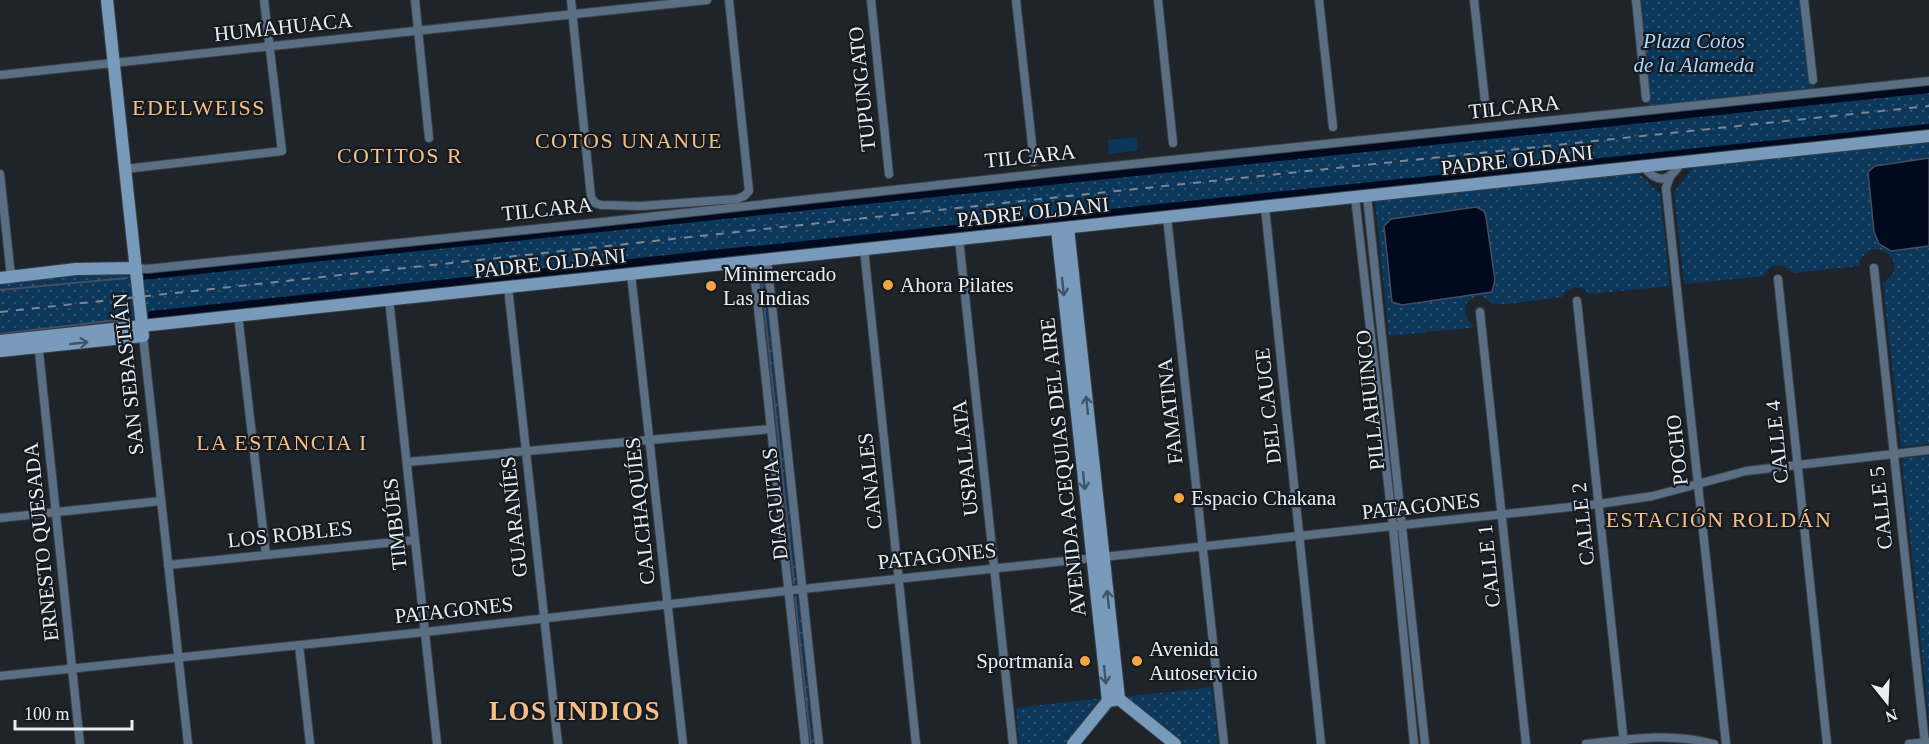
<svg xmlns="http://www.w3.org/2000/svg" width="1929" height="744" font-family="Georgia,serif">
<style>
.grass{fill:url(#grass-dots)}
.garden{fill:#0b375b}
.water{fill:#00091e;stroke:#464d5d;stroke-width:1.5}
.lines{fill:none;stroke-linecap:round;stroke-linejoin:round}
.stream{stroke:#464d5d;stroke-width:2}
.canal{stroke:#00091e;stroke-width:8}
.street-casing{stroke:#3a4046;stroke-width:10}
.secondary-casing{stroke:#3a4046;stroke-width:14}
.street{stroke:#5a6f84;stroke-width:8}
.secondary{stroke:#789bbc;stroke-width:12}
.rail{stroke:#7f858a;stroke-width:2;stroke-dasharray:8 8;stroke-linecap:butt}
.oneway{stroke:#415466}
.poi-dot{fill:#f4a443;stroke:#141a20;stroke-width:2}
.labels{text-anchor:middle;dominant-baseline:central;stroke-width:4.5;stroke-linejoin:round;paint-order:stroke}
.street-label{font-size:21px;fill:#e8edf1;stroke:#141a20}
.park-label{font-size:21px;font-style:italic;fill:#aad5fe;stroke:#141a20}
.poi-label{font-size:21px;fill:#e8edf1;stroke:#141a20;text-anchor:start}
.neighbourhood-label{font-size:22px;letter-spacing:1.5px;fill:#f6be82;stroke:#141a20}
.district-label{font-size:27px;font-weight:bold;letter-spacing:1.5px;fill:#f6be82;stroke:#141a20}
</style>
<defs>
<pattern id="grass-dots" width="8" height="8" patternUnits="userSpaceOnUse" patternTransform="scale(1.5)"><rect width="8" height="8" fill="#0b375b"/><path d="M2 2h.1M6 6h.1" fill="none" stroke="#2f5473" stroke-width="1.8" stroke-linecap="round"/></pattern>
</defs>
<rect width="100%" height="100%" fill="#1e242a"/>
<!-- grass -->
<g class="grass">
<path d="M1636 0H1804L1815 93 1929 81V136L0 341V278L147 269 1648 110Z"/>
<path d="M1929 141V444L1901 447 1883 283C1916 263 1868 228 1859 266L1792 273C1783 262 1770 263 1764 276L1684 284 1674 192 1694 166Z"/>
<path d="M1637 172 1660 193 1670 286 1590 294C1581 284 1569 285 1562 297 1551 298 1503 306 1495 304 1489 303 1487 296 1479 296 1460 298 1462 321 1477 327L1389 336 1375 199Z"/>
<path d="M759 265H763L764 268 797 583 793 586 791 585 757 267Z"/>
<path d="M1929 456V720L1902 461 1904 458Z"/>
<path d="M795 594 799 598 814 744H807L793 595Z"/>
<path d="M1212 687 1218 744H1180L1122 697Z"/>
<path d="M1103 698 1068 744H1019L1016 708Z"/>
</g>
<!-- garden -->
<path class="garden" d="M1137 137 1138 150 1109 154 1108 140Z"/>
<!-- water -->
<g class="water">
<path d="M1929 158V246L1891 251 1879 244 1874 232 1868 172 1875 166Z"/>
<path d="M1476 207 1484 211 1486 217 1495 280 1492 292 1402 305 1392 302 1384 226 1391 219Z"/>
</g>
<g class="lines">
<!-- stream -->
<g class="stream">
<path d="M760 268 794 583"/>
<path d="M0 290 127 278"/>
<path d="M0 334 124 319"/>
<path d="M795 597 811 744"/>
</g>
<!-- canal -->
<g class="canal">
<path d="M1064 218 1929 128"/>
<path d="M757 250 1058 218"/>
<path d="M141 276 1929 89"/>
<path d="M152 315 751 250"/>
</g>
<!-- street casing -->
<g class="street-casing">
<g id="street">
<path d="M415 0 429 138"/>
<path d="M571 0 591 197 595 203 601 205 641 206 737 199 744 196 749 191 729 0"/>
<path d="M871 0 889 174"/>
<path d="M1016 0 1034 162"/>
<path d="M1158 0 1173 143"/>
<path d="M1319 0 1333 127"/>
<path d="M1474 0 1486 111"/>
<path d="M1636 0 1646 98"/>
<path d="M1804 0 1813 80"/>
<path d="M0 75 707 0"/>
<path d="M1643 166C1658 185 1670 182 1681 162"/>
<path d="M125 169 282 151 264 0"/>
<path d="M0 174 11 276"/>
<path d="M1670 177 1666 188 1726 744"/>
<path d="M1367 196 1425 744"/>
<path d="M1355 197 1393 527 1414 744"/>
<path d="M1265 207 1321 744"/>
<path d="M1167 217 1224 744"/>
<path d="M959 239 1013 744"/>
<path d="M864 249 916 744"/>
<path d="M767 259 819 744"/>
<path d="M753 261 805 744"/>
<path d="M136 268 147 269 593 223 1056 172 1929 81"/>
<path d="M1874 268 1925 744"/>
<path d="M631 274 683 744"/>
<path d="M1778 279 1827 744"/>
<path d="M508 287 558 744"/>
<path d="M389 299 437 744"/>
<path d="M1577 301 1624 744"/>
<path d="M1480 312 1526 744"/>
<path d="M238 315 266 555"/>
<path d="M143 336 188 744"/>
<path d="M38 342 80 744"/>
<path d="M407 462 771 429"/>
<path d="M0 518 161 501"/>
<path d="M168 565 415 540"/>
<path d="M299 645 310 744"/>
<path d="M0 676 425 632 803 589 1599 504 1653 496 1746 471 1929 450"/>
<path d="M1586 744C1628 739 1672 732 1714 744"/>
<path d="M1909 744 1929 742"/>
</g>
</g>
<!-- secondary casing -->
<g class="secondary-casing">
<g id="secondary">
<path d="M1068 228 1119 699 1175 744"/>
<path d="M1057 229 1108 701"/>
<path d="M0 278 76 269 136 268"/>
<path d="M0 341 1929 136"/>
<path d="M0 351 143 336 107 0"/>
<path d="M1073 744 1108 701 1115 700"/>
</g>
</g>
<!-- street -->
<use href="#street" class="street"/>
<!-- secondary -->
<use href="#secondary" class="secondary"/>
<!-- rail -->
<path class="rail" d="M0 312 1059 197 1929 106"/>
</g>
<!-- one-way arrows -->
<defs><path id="oneway-shaft" d="M-6 0H5M1.5-3L5.5 0L1.5 3" fill="none" stroke-width="1.6" stroke-linecap="round" stroke-linejoin="round" transform="scale(1.5)"/></defs>
<g class="oneway">
<use href="#oneway-shaft" transform="translate(1063 287) rotate(84)"/>
<use href="#oneway-shaft" transform="translate(79 343) rotate(-6)"/>
<use href="#oneway-shaft" transform="translate(1087 405) rotate(-96)"/>
<use href="#oneway-shaft" transform="translate(1084 481) rotate(84)"/>
<use href="#oneway-shaft" transform="translate(1108 599) rotate(-96)"/>
<use href="#oneway-shaft" transform="translate(1105 675) rotate(84)"/>
</g>
<!-- markers -->
<g class="poi-dot">
<circle cx="888" cy="285" r="6"/>
<circle cx="711" cy="286" r="6"/>
<circle cx="1179" cy="498" r="6"/>
<circle cx="1085" cy="661" r="6"/>
<circle cx="1137" cy="661" r="6"/>
</g>
<g class="labels">
<!-- street labels -->
<g class="street-label">
<text transform="translate(283 27) rotate(-6)">HUMAHUACA</text>
<text transform="translate(862 89) rotate(-96)">TUPUNGATO</text>
<text transform="translate(1514 107) rotate(-6)">TILCARA</text>
<text transform="translate(1030 156) rotate(-6)">TILCARA</text>
<text transform="translate(1517 160) rotate(-6)">PADRE OLDANI</text>
<text transform="translate(547 209) rotate(-6)">TILCARA</text>
<text transform="translate(1033 212) rotate(-6)">PADRE OLDANI</text>
<text transform="translate(550 263) rotate(-6)">PADRE OLDANI</text>
<text transform="translate(128 374) rotate(-96)">SAN SEBASTIÁN</text>
<text transform="translate(1370 400) rotate(-96)">PILLAHUINCO</text>
<text transform="translate(1268 406) rotate(-96)">DEL CAUCE</text>
<text transform="translate(1170 411) rotate(-96)">FAMATINA</text>
<text transform="translate(1777 442) rotate(-96)">CALLE 4</text>
<text transform="translate(1677 450) rotate(-96)">POCHO</text>
<text transform="translate(965 458) rotate(-96)">USPALLATA</text>
<text transform="translate(1063 467) rotate(-96)">AVENIDA ACEQUIAS DEL AIRE</text>
<text transform="translate(870 481) rotate(-96)">CANALES</text>
<text transform="translate(775 504) rotate(-96)">DIAGUITAS</text>
<text transform="translate(1421 506) rotate(-6)">PATAGONES</text>
<text transform="translate(1881 508) rotate(-96)">CALLE 5</text>
<text transform="translate(640 511) rotate(-96)">CALCHAQUÍES</text>
<text transform="translate(514 517) rotate(-96)">GUARANÍES</text>
<text transform="translate(395 524) rotate(-96)">TIMBÚES</text>
<text transform="translate(1583 524) rotate(-96)">CALLE 2</text>
<text transform="translate(290 534) rotate(-6)">LOS ROBLES</text>
<text transform="translate(41 542) rotate(-96)">ERNESTO QUESADA</text>
<text transform="translate(937 556) rotate(-6)">PATAGONES</text>
<text transform="translate(1489 566) rotate(-96)">CALLE 1</text>
<text transform="translate(454 610) rotate(-6)">PATAGONES</text>
</g>
<!-- park labels -->
<g class="park-label">
<text x="1694" y="41">Plaza Cotos<tspan x="1694" dy="24">de la Alameda</tspan></text>
</g>
<!-- poi labels -->
<g class="poi-label">
<text x="723" y="274">Minimercado<tspan x="723" dy="24">Las Indias</tspan></text>
<text x="900" y="285">Ahora Pilates</text>
<text x="1191" y="498">Espacio Chakana</text>
<text x="1149" y="649">Avenida<tspan x="1149" dy="24">Autoservicio</tspan></text>
<text x="1073" y="661" text-anchor="end">Sportmanía</text>
</g>
<!-- neighbourhood labels -->
<g class="neighbourhood-label">
<text x="199" y="107">EDELWEISS</text>
<text x="629" y="140">COTOS UNANUE</text>
<text x="400" y="155">COTITOS R</text>
<text x="282" y="442">LA ESTANCIA I</text>
<text x="1719" y="519">ESTACIÓN ROLDÁN</text>
</g>
<!-- district labels -->
<g class="district-label">
<text x="575" y="711">LOS INDIOS</text>
</g>
</g>
<!-- north arrow -->
<g transform="translate(1887 702) rotate(162)" stroke="#141a20" stroke-width="4.5" paint-order="stroke">
<path d="M0-4.5L10 22L0 15L-10 22Z" fill="#e8edf1"/>
<text y="-9" font-size="16" font-weight="bold" text-anchor="middle" fill="#e8edf1">N</text>
</g>
<!-- scale -->
<path d="M15 720v9h117v-9" fill="none" stroke="#e8edf1" stroke-width="3"/>
<text x="24" y="720" font-size="18" fill="#e8edf1" stroke="#141a20" stroke-width="4.5" paint-order="stroke">100 m</text>
</svg>
